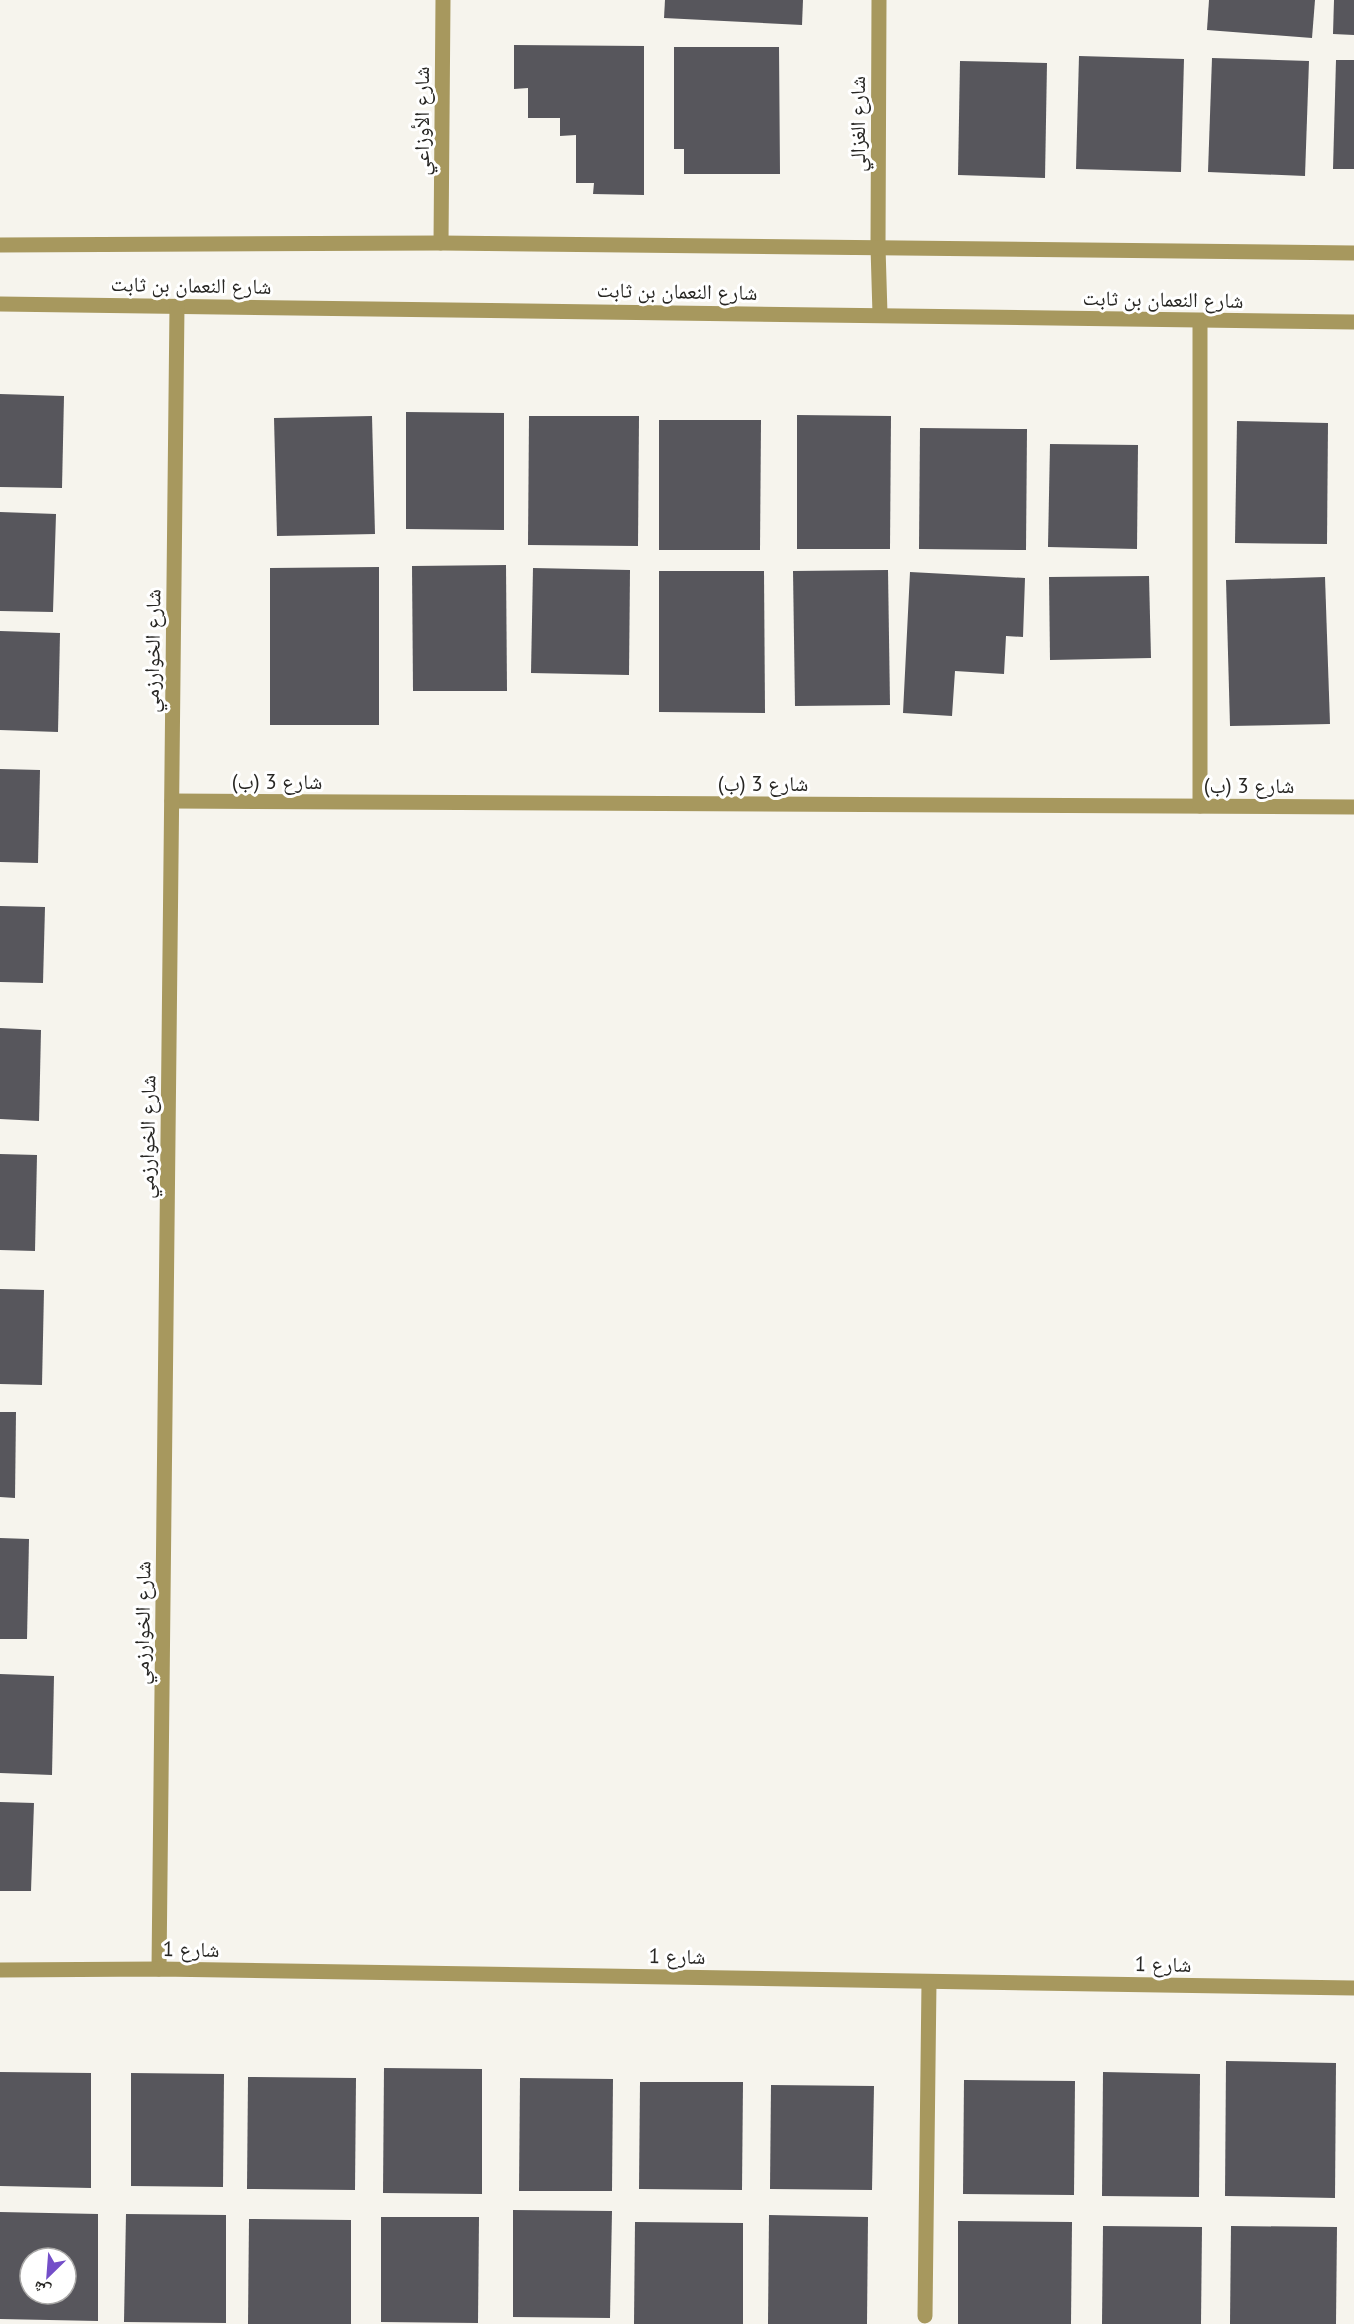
<svg xmlns="http://www.w3.org/2000/svg" width="1354" height="2324" font-family="'PT Sans','Noto Naskh Arabic',sans-serif">
<style>
.building{fill:#57565c;fill-rule:evenodd}
.lines{fill:none;stroke-linecap:round;stroke-linejoin:round}
.minor{stroke:#a7985e;stroke-width:15}
.labels{text-anchor:middle;dominant-baseline:central;stroke-width:6;stroke-linejoin:round;paint-order:stroke}
.street-label{font-size:21px;fill:#272623;stroke:#fff}
</style>
<rect width="100%" height="100%" fill="#f6f4ed"/>
<!-- building -->
<g class="building">
<path d="M665 0H803L802 25 664 18Z"/>
<path d="M1209 0H1315L1312 38 1207 30Z"/>
<path d="M1334 0H1354V35L1333 34Z"/>
<path d="M514 45 644 46V195L593 194 594 183H576V135L560 136V118H528V88L514 89Z"/>
<path d="M674 47H779L780 174H684V149H674Z"/>
<path d="M1079 56 1184 59 1181 172 1076 169Z"/>
<path d="M1212 58 1309 61 1305 176 1208 172Z"/>
<path d="M1336 60H1354V169H1333Z"/>
<path d="M960 61 1047 63 1045 178 958 175Z"/>
<path d="M0 394 64 396 62 488 0 487Z"/>
<path d="M406 412 504 413V530L406 529Z"/>
<path d="M797 415 891 416 890 549H797Z"/>
<path d="M372 416 375 534 277 536 274 418Z"/>
<path d="M529 416H639L638 546 528 545Z"/>
<path d="M659 420H761L760 550H659Z"/>
<path d="M1237 421 1328 423 1327 544 1235 543Z"/>
<path d="M920 428 1027 429 1026 550 919 549Z"/>
<path d="M1050 444 1138 445 1137 549 1048 547Z"/>
<path d="M0 512 56 514 53 612 0 611Z"/>
<path d="M506 565 507 691H413L412 566Z"/>
<path d="M379 567V725H270V568Z"/>
<path d="M533 568 630 570 629 675 531 673Z"/>
<path d="M888 570 890 705 795 706 793 571Z"/>
<path d="M659 571H764L765 713 659 712Z"/>
<path d="M910 572 1025 578 1023 637 1006 636 1004 674 955 671 952 716 903 713Z"/>
<path d="M1149 576 1151 658 1050 660 1049 577Z"/>
<path d="M1325 577 1330 724 1230 726 1226 580Z"/>
<path d="M0 631 60 633 58 732 0 730Z"/>
<path d="M0 769 40 770 38 863 0 862Z"/>
<path d="M0 906 45 907 43 983 0 982Z"/>
<path d="M0 1028 41 1030 39 1121 0 1119Z"/>
<path d="M0 1154 37 1155 35 1251 0 1250Z"/>
<path d="M0 1289 44 1290 42 1385 0 1384Z"/>
<path d="M0 1412H16L15 1498 0 1497Z"/>
<path d="M0 1538 29 1539 27 1639H0Z"/>
<path d="M0 1674 54 1676 52 1775 0 1773Z"/>
<path d="M0 1802 34 1803 31 1891H0Z"/>
<path d="M1226 2061 1336 2063 1335 2198 1225 2196Z"/>
<path d="M384 2068 482 2069V2194L383 2193Z"/>
<path d="M0 2072 91 2073V2188L0 2186Z"/>
<path d="M1103 2072 1200 2074 1199 2197 1102 2196Z"/>
<path d="M131 2073 224 2074 223 2187 131 2186Z"/>
<path d="M248 2077 356 2078 355 2190 247 2189Z"/>
<path d="M520 2078 613 2079 612 2191H519Z"/>
<path d="M964 2080 1075 2081 1074 2195 963 2194Z"/>
<path d="M640 2082H743L742 2190 639 2189Z"/>
<path d="M771 2085 874 2086 872 2190 770 2189Z"/>
<path d="M513 2210 612 2211 610 2318 513 2317Z"/>
<path d="M0 2212 98 2214V2321L0 2319ZM30 2258H66V2294H30Z"/>
<path d="M126 2214 226 2215V2323L124 2322Z"/>
<path d="M769 2215 868 2217 867 2324H768Z"/>
<path d="M381 2217H479L478 2323 381 2322Z"/>
<path d="M249 2219 351 2220V2324H248Z"/>
<path d="M958 2221 1072 2222 1071 2324H958Z"/>
<path d="M635 2222 743 2223V2324H634Z"/>
<path d="M1103 2226 1202 2227 1201 2324H1102Z"/>
<path d="M1231 2226 1337 2227 1336 2324H1230Z"/>
</g>
<g class="lines">
<!-- minor -->
<g class="minor">
<path d="M879 0 878 247 880 314"/>
<path d="M441 243 443 0"/>
<path d="M0 245 441 243 1354 253"/>
<path d="M0 304 1354 322"/>
<path d="M172 801 1354 807"/>
<path d="M1200 806V321"/>
<path d="M159 1969 177 306"/>
<path d="M0 1970 159 1969 1354 1988"/>
<path d="M925 2316 929 1982"/>
</g>
</g>
<g class="labels">
<!-- street labels -->
<g class="street-label">
<text transform="translate(421 121) rotate(-90)">شارع الأوزاعي</text>
<text transform="translate(857 124) rotate(-90)">شارع الغزالي</text>
<text transform="translate(191 285) rotate(1)">شارع النعمان بن ثابت</text>
<text transform="translate(677 291) rotate(1)">شارع النعمان بن ثابت</text>
<text transform="translate(1163 299) rotate(1)">شارع النعمان بن ثابت</text>
<text transform="translate(152 651) rotate(-89)">شارع الخوارزمي</text>
<text x="277" y="781">شارع 3 (ب)</text>
<text x="763" y="783">شارع 3 (ب)</text>
<text x="1249" y="785">شارع 3 (ب)</text>
<text transform="translate(147 1137) rotate(-89)">شارع الخوارزمي</text>
<text transform="translate(142 1623) rotate(-89)">شارع الخوارزمي</text>
<text transform="translate(191 1949) rotate(1)">شارع 1</text>
<text transform="translate(677 1956) rotate(1)">شارع 1</text>
<text transform="translate(1163 1964) rotate(1)">شارع 1</text>
</g>
</g>
<!-- north arrow -->
<g transform="translate(48 2276) rotate(205)"><circle r="28" fill="#ffffff" stroke="#a9a8a7" stroke-width="1.5"/>
<path d="M0-4.5L10 22L0 15L-10 22Z" fill="#734ec8"/>
<text y="-9" font-size="16" font-weight="bold" text-anchor="middle" fill="#272623">ش</text>
</g>
</svg>
